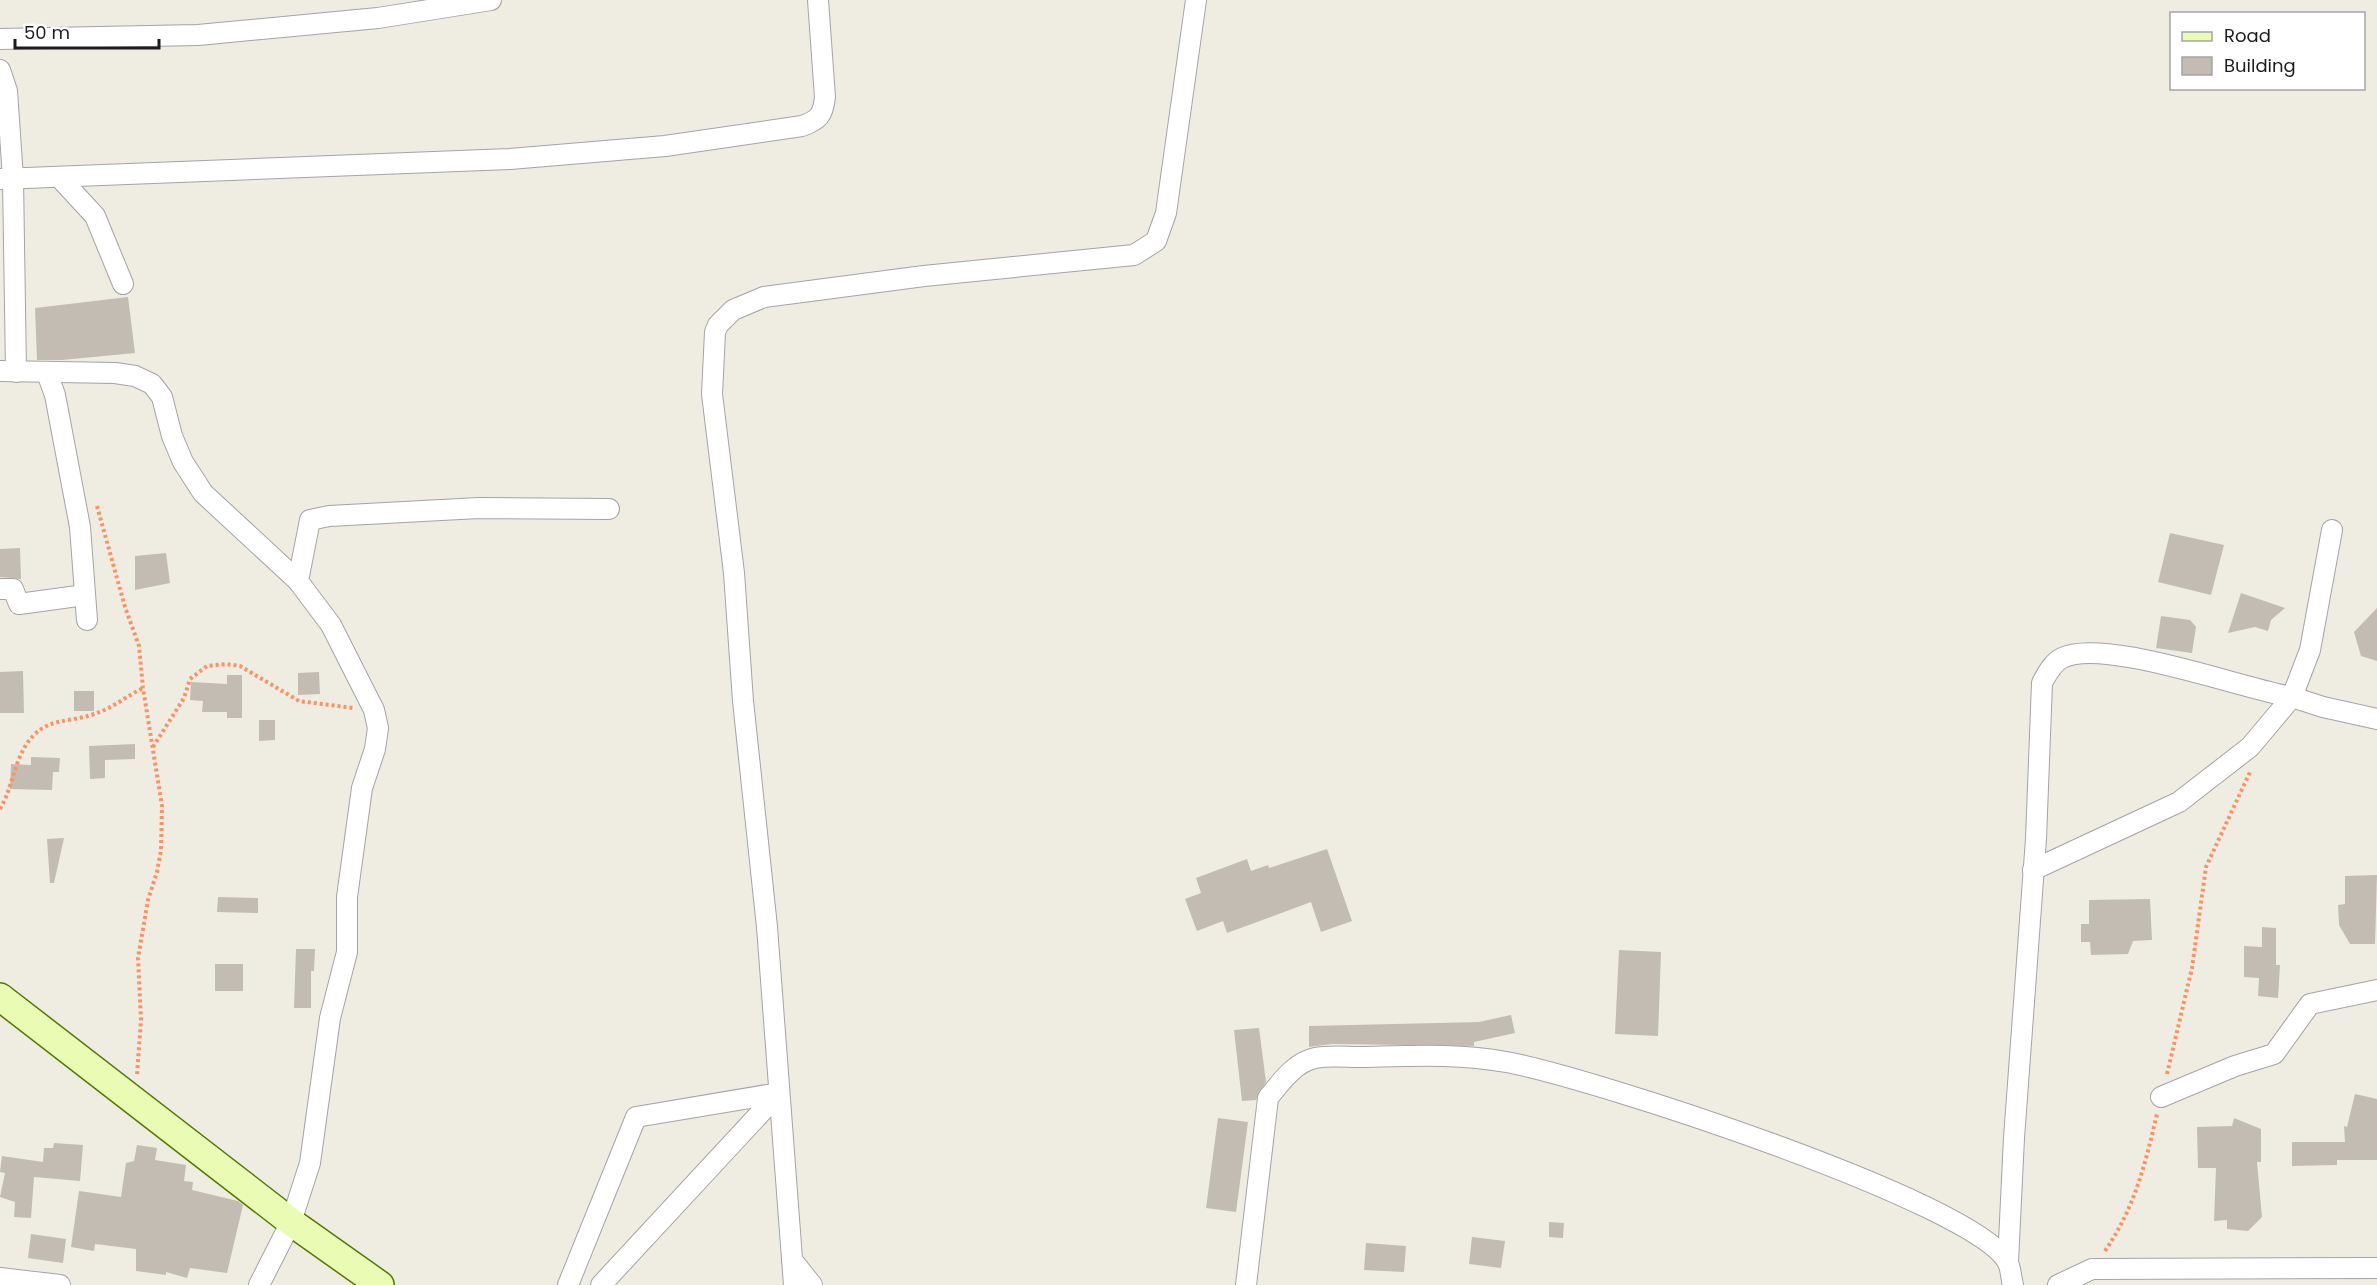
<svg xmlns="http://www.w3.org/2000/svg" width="2377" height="1285" font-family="Poppins,sans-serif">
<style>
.building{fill:#c3bcb2}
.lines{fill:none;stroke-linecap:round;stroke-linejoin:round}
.street-casing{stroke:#a4a4a4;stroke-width:22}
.secondary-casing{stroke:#537701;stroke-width:30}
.path{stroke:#fe9164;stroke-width:4;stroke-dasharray:3 3;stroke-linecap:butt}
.street{stroke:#fff;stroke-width:20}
.secondary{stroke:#eafbb3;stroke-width:27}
</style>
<rect width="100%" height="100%" fill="#efede2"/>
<!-- building -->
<g class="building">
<path d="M128 297 135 353 62 360H37L35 308Z"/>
<path d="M2170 533 2224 545 2211 595 2158 582Z"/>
<path d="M20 548 21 579 0 577V549Z"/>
<path d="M166 553 170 583 135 590V556Z"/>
<path d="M2241 593 2285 608 2271 620 2268 631 2255 627 2228 633Z"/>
<path d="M2377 608V661L2361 656 2354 632Z"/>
<path d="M2161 616 2190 620 2196 627 2192 653 2156 648Z"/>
<path d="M23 671 24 713H0V672Z"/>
<path d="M319 672 320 694 298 695V673Z"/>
<path d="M227 675H242V718H227V712H202L203 701 190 700 191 682 227 684Z"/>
<rect x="74" y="691" width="20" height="20"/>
<path d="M259 720H275V740L259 741Z"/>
<path d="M135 744V759L105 760V778L90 779 89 746Z"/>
<path d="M31 757 60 758 59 772H53L52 790 10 789 11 764 31 765Z"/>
<path d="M64 838 54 883H50L47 839Z"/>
<path d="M1327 849 1352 921 1321 932 1311 902 1227 933 1223 921 1197 931 1185 899 1201 893 1196 878 1247 859 1251 871 1268 865 1269 868Z"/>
<path d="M2377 875 2375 944H2350L2339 925 2338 905 2345 904V876Z"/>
<path d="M218 897 258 898V913L217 912Z"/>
<path d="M2150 899 2152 940 2133 941 2128 954 2091 955 2090 942H2081V924H2089V900Z"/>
<path d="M2262 927 2276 928V965H2280L2278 998 2258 996 2259 978 2244 977V946L2262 947Z"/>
<path d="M296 949H315L314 971H311V1008H294Z"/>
<path d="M1619 950 1661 952 1658 1036 1615 1034Z"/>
<rect x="215" y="964" width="28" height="27"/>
<path d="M1511 1015 1515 1033 1474 1042V1046L1332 1044 1309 1047V1026L1479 1022Z"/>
<path d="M1259 1028 1266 1082 1256 1100 1242 1101 1234 1030Z"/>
<path d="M2355 1094 2377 1099V1160H2337V1165L2292 1166V1142H2345L2344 1126 2347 1127Z"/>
<path d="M1218 1118 1248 1122 1236 1212 1206 1208Z"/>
<path d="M2234 1118 2261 1129V1162H2257L2262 1217 2248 1231 2227 1229V1220L2214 1221 2216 1168H2198L2197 1127 2232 1126Z"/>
<path d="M54 1143 83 1145 80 1181 34 1177 31 1218 14 1217 15 1202 0 1197 5 1173 0 1172 2 1156 43 1162 44 1148H53Z"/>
<path d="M137 1145 157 1148 155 1160 186 1165 184 1181 193 1182 192 1190 238 1201 243 1205 227 1273 190 1268 187 1278 166 1272V1275L136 1271V1249L95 1244 94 1251 71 1247 79 1191 121 1197 126 1163 134 1161Z"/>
<path d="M1549 1222 1564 1223 1563 1238 1549 1237Z"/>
<path d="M31 1234 66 1239 63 1263 28 1258Z"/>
<path d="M1472 1237 1505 1241 1501 1268 1469 1264Z"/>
<path d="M1366 1243 1406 1246 1404 1272 1364 1270Z"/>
</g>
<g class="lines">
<!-- street casing -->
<g class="street-casing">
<g id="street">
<path d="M0 39 198 35 378 18 491 0"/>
<path d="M0 70 7 91 13 178 16 372"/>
<path d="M59 177 95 216 123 284"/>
<path d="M0 179 510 159 665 146 802 126C819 120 823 115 825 97L818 0"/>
<path d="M0 371 115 373 135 376 152 384 162 397 172 436 183 462 203 493 298 581 331 625 374 710 378 728 375 749 362 788 347 897V952L330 1018 310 1163 291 1222 259 1285"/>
<path d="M47 373 55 395 80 527 87 620"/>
<path d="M298 581 310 520 329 516 479 508 609 509"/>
<path d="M0 589H13L19 604 85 595"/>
<path d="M2033 870 2179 802 2250 747 2292 697 2323 707 2377 719"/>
<path d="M2161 1097 2235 1066 2274 1054 2310 1004 2377 990"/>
<path d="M792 1260 812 1285"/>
<path d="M2008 1262 2014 1138 2036 839 2042 683C2047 674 2052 663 2062 658 2103 637 2243 689 2292 697L2310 650 2332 530"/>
<path d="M0 1278 60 1285"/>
<path d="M568 1285 636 1117 779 1093"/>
<path d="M601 1285 779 1093"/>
<path d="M794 1285 767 927 743 701 734 573 712 394 715 332 718 325 733 310 764 297 924 276 1134 255 1156 241 1166 213 1196 0"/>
<path d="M1246 1285 1268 1098C1280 1083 1295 1062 1315 1058 1329 1055 1347 1057 1361 1057 1408 1056 1459 1053 1506 1062 1583 1075 1979 1203 2008 1263 2011 1269 2011 1278 2013 1285"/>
<path d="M2058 1285 2092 1269 2377 1268"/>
</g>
</g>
<!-- secondary casing -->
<g class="secondary-casing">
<path id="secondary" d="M0 997 291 1222 380 1285"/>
</g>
<!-- path -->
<g class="path">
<path d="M97 506 125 607 139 646 143 688 162 806 161 850 157 872 148 900 138 958 141 1020 137 1075"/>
<path d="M153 747 184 698 190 679 207 666 226 664 240 666 299 701 353 708"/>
<path d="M0 809C12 789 13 766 26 745 45 716 66 724 94 714 111 709 127 696 143 688"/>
<path d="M2167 1074 2192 968 2206 867 2250 772"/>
<path d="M2105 1251C2135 1207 2145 1165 2157 1114"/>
</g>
<!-- street -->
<use href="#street" class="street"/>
<!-- secondary -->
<use href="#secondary" class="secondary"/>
</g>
<!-- legend -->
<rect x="2170" y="12" width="195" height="78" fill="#ffffff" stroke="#a5a5a5" stroke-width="1.5"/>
<rect x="2182" y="32" width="30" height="9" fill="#eafbb3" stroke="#a5a5a5" stroke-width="1.5"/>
<text x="2224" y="42" font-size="18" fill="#1d1d1d">Road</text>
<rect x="2182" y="57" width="30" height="18" fill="#c3bcb2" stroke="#a5a5a5" stroke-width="1.5"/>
<text x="2224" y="72" font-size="18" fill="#1d1d1d">Building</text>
<!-- scale -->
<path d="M15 39v9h144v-9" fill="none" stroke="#1d1d1d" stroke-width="3"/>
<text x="24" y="39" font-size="18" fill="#1d1d1d" stroke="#ffffff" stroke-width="4.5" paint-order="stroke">50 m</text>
</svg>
